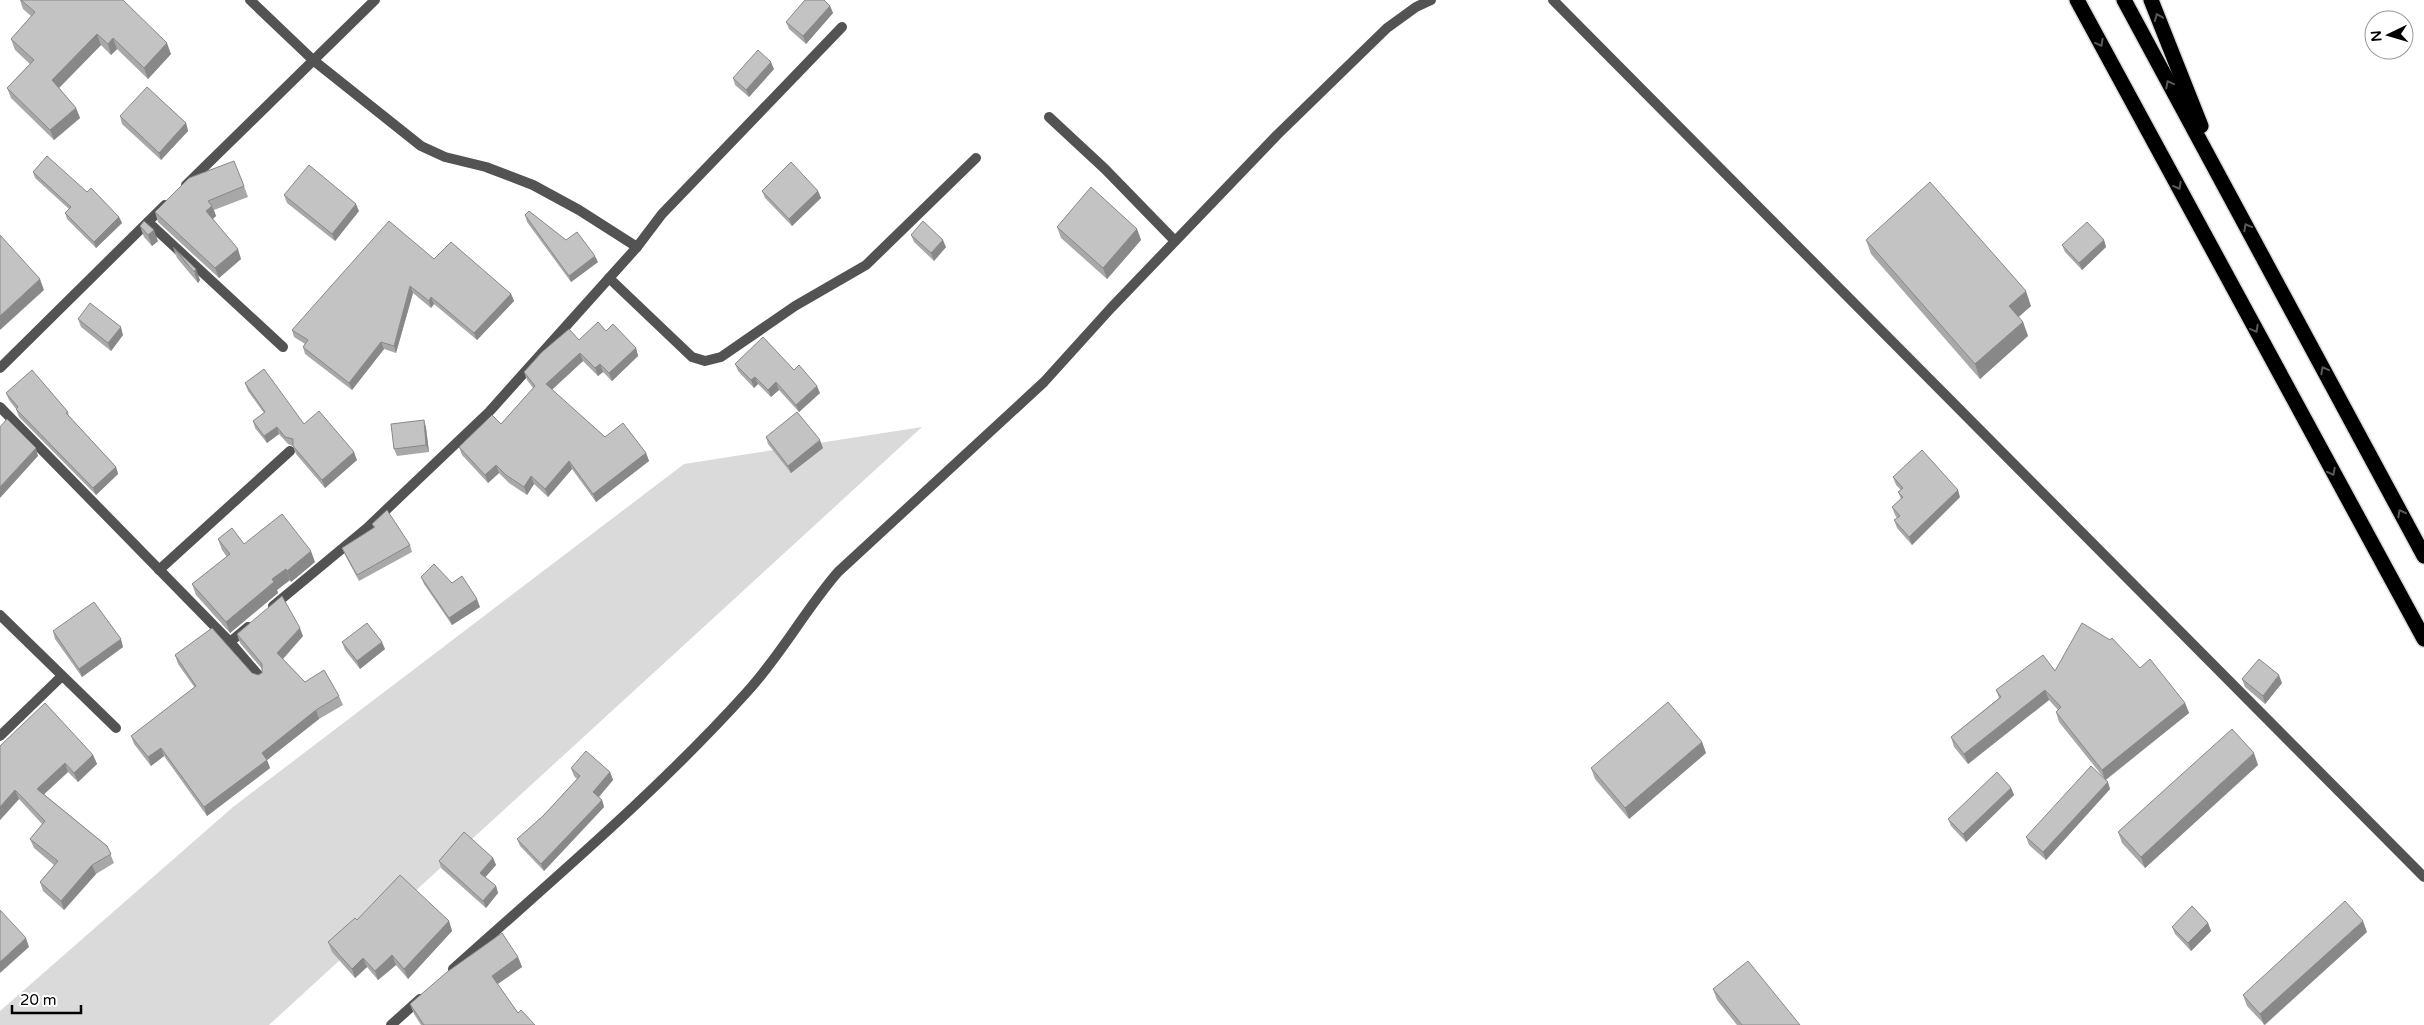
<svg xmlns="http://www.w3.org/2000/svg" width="2424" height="1025" font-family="'Varela Round',sans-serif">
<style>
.green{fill:#dadada}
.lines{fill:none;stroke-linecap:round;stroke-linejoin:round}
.highway-casing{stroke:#dbdbdb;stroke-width:18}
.street{stroke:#535353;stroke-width:10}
.highway{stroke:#000;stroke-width:15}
.wall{fill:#a8a8a8}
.shaded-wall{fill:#888}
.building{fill:#c3c3c3;stroke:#888}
.oneway{stroke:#595959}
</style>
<rect width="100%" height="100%" fill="#fff"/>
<!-- green -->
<path class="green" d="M922 427 269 1025H0V1011L233 807 684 464Z"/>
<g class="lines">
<!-- highway casing -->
<g class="highway-casing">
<g id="highway">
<path d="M2077 0 2424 639"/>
<path d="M2124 0 2424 556"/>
<path d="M2151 0 2201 126"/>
</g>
</g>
<!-- street -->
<g class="street">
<path d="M250 0 313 60 421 146 445 157 486 167 533 185 579 210 637 247"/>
<path d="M1553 0 2424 877"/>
<path d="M1049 117 1105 169 1175 241"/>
<path d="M186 185 375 0"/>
<path d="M148 222 283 347"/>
<path d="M609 278 692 357 705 361 721 357 795 306 866 265 976 158"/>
<path d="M0 368 165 205"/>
<path d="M0 407 230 642 248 627"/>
<path d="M159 570 290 451"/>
<path d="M273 606 367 528 489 412 637 247 662 214 842 27"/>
<path d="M0 615 116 728"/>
<path d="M230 642 260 677"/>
<path d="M0 736 62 676"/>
<path d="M453 969C553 879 657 792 747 692 781 655 805 610 838 572L1044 382 1111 308 1277 135 1387 28 1416 7 1431 0"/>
<path d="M391 1025 420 999"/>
</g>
<!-- highway -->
<use href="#highway" class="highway"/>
</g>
<!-- wall -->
<g class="wall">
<path d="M20 0H123L171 54 148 79 117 49 111 55 101 45 59 88 76 108 80 118 54 140 11 98 7 88 30 64 15 50 11 39 31 16 23 9Z"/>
<path d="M830 6 833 13 806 44 789 29 786 22Z"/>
<path d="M774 69 749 97 735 85 733 78Z"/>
<path d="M120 116 186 123 188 131 161 160 122 124Z"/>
<path d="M33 172 87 192 119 217 122 223 96 248 67 219 65 213 69 209 35 178Z"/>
<path d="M244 186 248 197 214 210 216 216 213 219 241 259 219 278 158 222 155 212Z"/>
<path d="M762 191H818L821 198 792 226 765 198Z"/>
<path d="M284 195 359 211 335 241 287 203Z"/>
<path d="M525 215 566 240 598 262 571 282 527 222Z"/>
<path d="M140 226 158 241 152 246 144 237Z"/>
<path d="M1057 227 1137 229 1141 240 1107 279 1061 238Z"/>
<path d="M911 235 946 247 934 261 914 242Z"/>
<path d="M1866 240 2031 306 2018 317 2023 322 2028 336 1980 379 1871 254Z"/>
<path d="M2104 240 2106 247 2082 270 2065 252 2062 245Z"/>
<path d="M173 247 200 280 198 283 177 258Z"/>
<path d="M434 259 511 294 514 301 477 340 434 304 431 308 413 293 396 353 384 349 352 390 305 354 303 347 305 344 294 337 292 330Z"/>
<path d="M78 319 123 335 111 351 81 327Z"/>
<path d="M579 340 636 348 638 356 612 381 603 372 598 376 583 361 552 390 605 437 646 453 649 461 596 502 572 469 548 497 534 484 527 495 509 483 499 473 488 483 462 455 459 447 501 424 533 388 527 380 524 372Z"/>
<path d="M735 364 794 370 820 393 799 412 779 390 771 397 758 384 754 388 738 371Z"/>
<path d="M245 383 304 424 357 460 325 488 296 454 293 446 288 444 279 434 267 443 255 428 253 421 264 413 248 391Z"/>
<path d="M6 393 68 412 69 416 116 467 118 474 96 495 19 417 16 409 9 400Z"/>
<path d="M424 420 426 428 429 452 397 456 394 449Z"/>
<path d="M766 437 823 448 791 473 768 444Z"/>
<path d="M1893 477 1960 497 1912 545 1897 528 1894 520 1897 518 1895 515 1892 507 1901 499 1898 492 1901 490 1896 485Z"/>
<path d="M372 524 410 545 412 552 359 581 345 555 342 548 374 528Z"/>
<path d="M218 539 244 544 315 562 291 582 290 580 277 590 278 593 230 633 196 595 192 584 227 557 222 550Z"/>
<path d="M421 577 452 583 480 607 452 625 424 584Z"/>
<path d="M53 631 123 647 82 677 55 639Z"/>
<path d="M237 634 303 636 283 659 305 682 339 696 343 705 319 719 267 760 270 768 207 816 164 756 151 766 134 744 131 736 195 688 178 664 175 655 252 673 258 675 262 673V669L240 643Z"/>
<path d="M342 642 385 649 360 669 345 650Z"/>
<path d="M2140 668 2185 703 2189 713 2106 780 2110 789 2046 860 2029 845 2026 837 2104 778 2059 722 2056 712 2058 710 2049 700 1968 764 1954 747 1951 737 1999 698 1996 690 2055 671Z"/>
<path d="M2242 679 2282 683 2265 704 2245 687Z"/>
<path d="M1702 742 1706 753 1629 819 1595 779 1591 768Z"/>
<path d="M0 746 93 755 97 764 78 782 68 772 44 794 107 846 114 863 96 874 64 910 43 891 40 882 54 865 34 848 30 839 42 824 19 799 0 820Z"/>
<path d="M2258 765 2145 868 2122 843 2118 832Z"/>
<path d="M571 768 610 772 613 780 599 797 602 800 604 807 544 871 520 846 517 839 543 816 577 779 574 776Z"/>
<path d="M2011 788 2014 795 1966 842 1951 826 1948 819Z"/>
<path d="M493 858 496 865 485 877 496 886 498 893 486 908 441 868 439 861Z"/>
<path d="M357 920 449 921 452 931 408 979 396 965 378 980 367 967 355 978 332 952 328 942Z"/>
<path d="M2208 923 2211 931 2191 951 2175 934 2172 927Z"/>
<path d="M2367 932 2265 1025 2247 1006 2243 995Z"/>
<path d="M518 957 522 967 497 984 518 1013 535 1025H421L414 1014 410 1004Z"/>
<path d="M1713 989 1800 1025H1737L1717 1000Z"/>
</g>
<!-- shaded-wall -->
<g class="shaded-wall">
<path d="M830 6 833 13 806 44 803 36Z"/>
<path d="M97 34 101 45 56 91 52 80Z"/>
<path d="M113 38 117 49 111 55 108 44Z"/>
<path d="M167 43 171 54 148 79 144 68Z"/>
<path d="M771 62 774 69 749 97 746 90Z"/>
<path d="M76 108 80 118 54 140 50 130Z"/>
<path d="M186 123 188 131 161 160 159 153Z"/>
<path d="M818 191 821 198 792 226 789 219Z"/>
<path d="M356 204 359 211 335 241 332 234Z"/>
<path d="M212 206 216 216 210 221 206 211Z"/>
<path d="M119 217 122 223 96 248 94 242Z"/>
<path d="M1137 229 1141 240 1107 279 1103 268Z"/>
<path d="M154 230 158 241 152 246 148 235Z"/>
<path d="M943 240 946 247 934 261 931 253Z"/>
<path d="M2104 240 2106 247 2082 270 2079 263Z"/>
<path d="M238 249 241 259 219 278 215 268Z"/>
<path d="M595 256 598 262 571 282 569 276Z"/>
<path d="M196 269 200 280 198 283 194 272Z"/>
<path d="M40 279 44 290 0 330V316Z"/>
<path d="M410 286 413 293 396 353 394 346Z"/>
<path d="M2026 291 2031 306 2014 321 2009 306Z"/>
<path d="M511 294 514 301 477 340 474 333Z"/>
<path d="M431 297 434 304 431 308 429 301Z"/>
<path d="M2023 322 2028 336 1980 379 1975 364Z"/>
<path d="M121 327 123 335 111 351 108 343Z"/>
<path d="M381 342 384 349 352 390 349 383Z"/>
<path d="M636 348 638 356 612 381 609 373Z"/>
<path d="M580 353 583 361 549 392 546 384Z"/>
<path d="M600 364 603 372 598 376 595 368Z"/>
<path d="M755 377 758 384 754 388 751 380Z"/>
<path d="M776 382 779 390 771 397 768 390Z"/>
<path d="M817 386 820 393 799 412 796 405Z"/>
<path d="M424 420 426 428 429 452 426 445Z"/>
<path d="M277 427 279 434 267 443 264 436Z"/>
<path d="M820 440 823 448 791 473 788 466Z"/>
<path d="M36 448 38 456 0 498V487Z"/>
<path d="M354 452 357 460 325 488 322 480Z"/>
<path d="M646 453 649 461 596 502 593 494Z"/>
<path d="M569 461 572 469 548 497 545 489Z"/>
<path d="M496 465 499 473 488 483 485 475Z"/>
<path d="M116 467 118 474 96 495 93 488Z"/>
<path d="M531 476 534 484 527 495 524 487Z"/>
<path d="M1958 490 1960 497 1912 545 1909 537Z"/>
<path d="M311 551 315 562 291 582 287 571Z"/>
<path d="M286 569 290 580 277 590 278 593 230 633 226 622 272 579Z"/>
<path d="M477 599 480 607 452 625 449 618Z"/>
<path d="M300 628 303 636 280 662 277 653Z"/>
<path d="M121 639 123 647 82 677 79 669Z"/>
<path d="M382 642 385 649 360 669 357 661Z"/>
<path d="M2279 675 2282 683 2265 704 2263 696Z"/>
<path d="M2045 690 2049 700 1968 764 1964 754Z"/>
<path d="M2185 703 2189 713 2105 780 2102 770Z"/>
<path d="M316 710 319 719 267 760 270 768 207 816 204 807 262 753Z"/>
<path d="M1702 742 1706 753 1629 819 1625 808Z"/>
<path d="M161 748 164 756 151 766 148 757Z"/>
<path d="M2254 753 2258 765 2145 868 2141 857Z"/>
<path d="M93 755 97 764 78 782 74 773Z"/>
<path d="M65 763 68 772 40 798 37 789Z"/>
<path d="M610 772 613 780 596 800 593 792Z"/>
<path d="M2108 782 2110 789 2046 860 2043 852Z"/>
<path d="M2011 788 2014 795 1966 842 1963 834Z"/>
<path d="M15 790 19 799 0 820V807Z"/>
<path d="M602 800 604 807 544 871 541 864Z"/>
<path d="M493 858 496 865 483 880 480 873Z"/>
<path d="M92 865 96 874 64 910 61 901Z"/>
<path d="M496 886 498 893 486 908 483 901Z"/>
<path d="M449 921 452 931 408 979 404 969Z"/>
<path d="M2363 921 2367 932 2264 1025 2260 1014Z"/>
<path d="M2208 923 2211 931 2191 951 2188 943Z"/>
<path d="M26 938 29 947 0 973V962Z"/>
<path d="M392 955 396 965 378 980 375 971Z"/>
<path d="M518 957 522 967 495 986 492 976Z"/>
<path d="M363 958 367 967 355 978 352 969Z"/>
</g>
<!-- building -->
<g class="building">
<path d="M21 0H123L167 43 144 68 113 38 108 44 97 34 52 80 76 108 50 130 7 88 34 60 11 39 35 12Z"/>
<path d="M805 0H824L830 6 803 36 786 22Z"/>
<path d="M758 50 771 62 746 90 733 78Z"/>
<path d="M147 87 186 123 159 153 120 116Z"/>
<path d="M47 156 87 192 91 188 119 217 94 242 65 213 71 207 33 172Z"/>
<path d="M234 161 244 186 208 201 212 206 206 211 238 249 215 268 155 212 189 178Z"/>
<path d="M791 162 818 191 789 219 762 191Z"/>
<path d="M309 165 356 204 332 234 284 195Z"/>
<path d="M1930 182 2026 291 2009 306 2023 322 1975 364 1866 240Z"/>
<path d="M1091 187 1137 229 1103 268 1057 227Z"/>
<path d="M529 211 566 240 577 232 595 256 569 276 525 215Z"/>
<path d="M144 221 154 230 148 235 140 226Z"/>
<path d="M389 221 434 259 451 242 511 294 474 333 431 297 429 301 410 286 394 346 381 342 349 383 303 347 308 340 292 330Z"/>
<path d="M923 221 943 240 931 253 911 235Z"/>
<path d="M2087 222 2104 240 2079 263 2062 245Z"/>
<path d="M0 235 40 279 0 316Z"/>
<path d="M173 247 196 269 194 272Z"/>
<path d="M90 303 121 327 108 343 78 319Z"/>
<path d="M598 322 606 331 613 324 636 348 609 373 600 364 595 368 580 353 546 384 605 437 623 423 646 453 593 494 569 461 545 489 531 476 524 487 506 475 496 465 485 475 459 447 492 415 501 424 535 386 524 372 542 352 569 329 579 340Z"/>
<path d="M763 337 794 370 799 365 817 386 796 405 776 382 768 390 755 377 751 380 735 364Z"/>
<path d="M264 369 304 424 319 411 354 452 322 480 293 446V439L285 437 277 427 264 436 253 421 265 412 245 383Z"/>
<path d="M32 370 68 412 66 413 116 467 93 488 16 409 18 407 6 393Z"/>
<path d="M797 412 820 440 788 466 766 437Z"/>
<path d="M7 419 36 448 0 487V427Z"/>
<path d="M424 420 426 445 394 449 391 424Z"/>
<path d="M1922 450 1958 490 1909 537 1894 520 1900 516 1892 507 1903 497 1898 492 1903 488 1893 477Z"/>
<path d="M387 510 410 545 357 575 342 548 375 527 372 524Z"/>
<path d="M282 514 311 551 287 571 286 569 272 579 274 582 226 622 192 584 230 554 218 539 232 528 244 544Z"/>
<path d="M434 564 452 583 462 576 477 599 449 618 421 577Z"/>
<path d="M282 596 300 628 277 653 305 682 324 670 339 696 316 710 262 753 267 760 204 807 161 748 148 757 131 736 196 686 175 655 212 628 252 673 258 675 262 673V664L237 634Z"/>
<path d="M94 602 121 639 79 669 53 631Z"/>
<path d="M367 623 382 642 357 661 342 642Z"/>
<path d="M2082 623 2110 640 2112 638 2140 668 2150 659 2185 703 2102 770 2056 712 2061 707 2045 690 1964 754 1951 737 2001 697 1996 690 2043 655 2055 671Z"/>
<path d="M2259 659 2279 675 2263 696 2242 679Z"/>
<path d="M1668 702 1702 742 1625 808 1591 768Z"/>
<path d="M45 703 93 755 74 773 65 763 37 789 107 846 111 854 92 865 61 901 40 882 58 861 30 839 45 821 15 790 0 807V746Z"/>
<path d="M2232 729 2254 753 2141 857 2118 832Z"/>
<path d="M586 751 610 772 593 792 602 800 541 864 517 839 543 816 580 776 571 768Z"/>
<path d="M2091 766 2108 782 2043 852 2026 837Z"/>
<path d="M1997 772 2011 788 1963 834 1948 819Z"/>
<path d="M464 832 493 858 480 873 496 886 483 901 439 861Z"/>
<path d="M400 875 449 921 404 969 392 955 375 971 363 958 352 969 328 942 355 918 357 920Z"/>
<path d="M2345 901 2363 921 2260 1014 2243 995Z"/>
<path d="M2192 906 2208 923 2188 943 2172 927Z"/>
<path d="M0 910 26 938 0 962Z"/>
<path d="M502 933 518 957 492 976 518 1013 521 1010 535 1025H424L410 1004 447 972Z"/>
<path d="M1748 961 1800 1025H1742L1713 989Z"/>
</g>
<!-- one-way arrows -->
<defs><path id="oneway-chevron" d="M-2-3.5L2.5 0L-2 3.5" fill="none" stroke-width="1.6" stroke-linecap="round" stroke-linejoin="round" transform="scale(1.25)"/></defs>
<g class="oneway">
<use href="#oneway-chevron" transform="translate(2158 17) rotate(-112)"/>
<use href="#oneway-chevron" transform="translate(2100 43) rotate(61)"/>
<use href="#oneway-chevron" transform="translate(2169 84) rotate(-118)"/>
<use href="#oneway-chevron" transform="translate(2178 186) rotate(61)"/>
<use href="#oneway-chevron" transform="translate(2247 227) rotate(-118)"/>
<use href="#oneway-chevron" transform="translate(2255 329) rotate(62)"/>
<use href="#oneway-chevron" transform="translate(2324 370) rotate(-118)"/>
<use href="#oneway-chevron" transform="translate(2332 472) rotate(62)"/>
<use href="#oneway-chevron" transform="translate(2401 513) rotate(-118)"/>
</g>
<!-- north arrow -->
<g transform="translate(2389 35) rotate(265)"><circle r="24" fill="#ffffff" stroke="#999999"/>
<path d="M0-4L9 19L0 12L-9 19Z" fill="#000000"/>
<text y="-8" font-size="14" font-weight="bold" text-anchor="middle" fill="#000000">N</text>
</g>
<!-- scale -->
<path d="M12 1005v8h69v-8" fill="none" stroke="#000000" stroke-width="2.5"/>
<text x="20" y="1005" font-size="15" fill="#000000" stroke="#ffffff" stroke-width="4" paint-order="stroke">20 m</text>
</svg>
